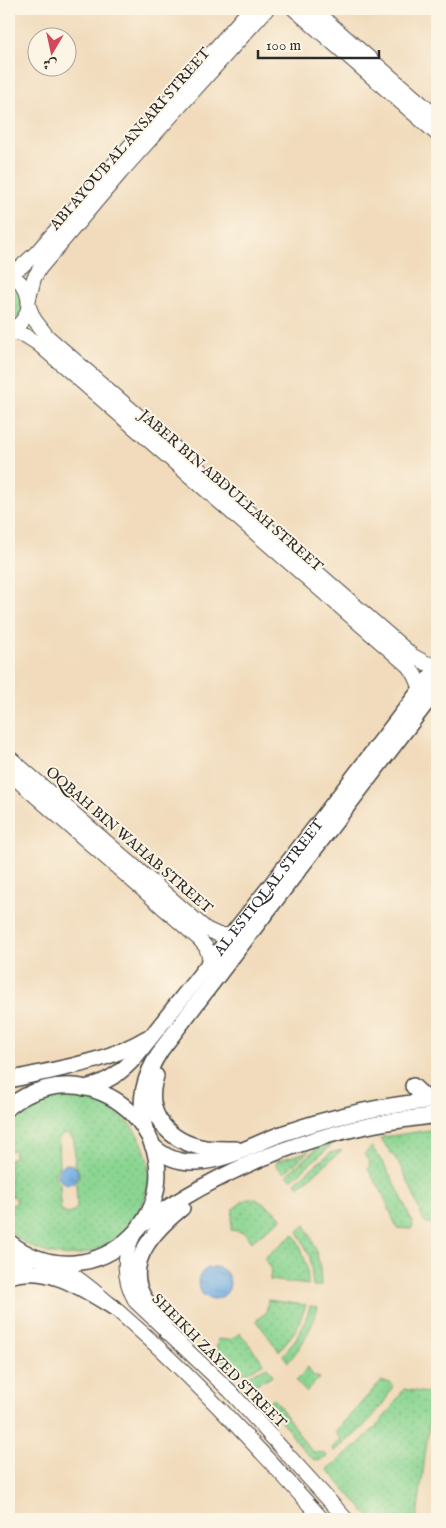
<svg xmlns="http://www.w3.org/2000/svg" width="446" height="1528" font-family="'IM FELL English',Amiri,serif">
<style>
.grass{fill:url(#grass-dots);stroke:#5b805e;fill-rule:evenodd}
.water{fill:url(#water-ripples);stroke:#4e6c86}
.lines{fill:none;stroke-linecap:round;stroke-linejoin:round}
.secondary-casing{stroke:#494541;stroke-width:16}
.primary-casing{stroke:#494541;stroke-width:18}
.secondary{stroke:#fff;stroke-width:14}
.primary{stroke:#fff;stroke-width:15}
.labels{text-anchor:middle;dominant-baseline:central;stroke-width:4;stroke-linejoin:round;paint-order:stroke}
.street-label{font-size:15px;fill:#2b2b2b;stroke:#fcf5e5}
</style>
<defs>
<pattern id="grass-dots" width="8" height="8" patternUnits="userSpaceOnUse" patternTransform="scale(1.25)"><rect width="8" height="8" fill="#8bd592"/><path d="M2 2h.1M6 6h.1" fill="none" stroke="#78b77e" stroke-width="1.8" stroke-linecap="round"/></pattern>
<pattern id="water-ripples" width="26" height="14" patternUnits="userSpaceOnUse" patternTransform="scale(1.25)"><rect width="26" height="14" fill="#70ace1"/><path d="M2 4q2-2 4 0t4 0M15 11q2-2 4 0t4 0" fill="none" stroke="#5c8cb7"/></pattern>
</defs>
<rect width="100%" height="100%" fill="#fcf5e5"/>
<filter id="ink" filterUnits="userSpaceOnUse"><feTurbulence type="fractalNoise" baseFrequency=".02" numOctaves="2"/><feDisplacementMap in="SourceGraphic" scale="10" xChannelSelector="R" yChannelSelector="G"/><feConvolveMatrix kernelMatrix="1 2 1 2 8 2 1 2 1" color-interpolation-filters="sRGB"/></filter>
<filter id="wash" filterUnits="userSpaceOnUse"><feTurbulence type="fractalNoise" baseFrequency=".0096" numOctaves="4" result="noise"/><feDisplacementMap in="SourceGraphic" scale="20" xChannelSelector="R" yChannelSelector="G"/><feGaussianBlur stdDeviation="1.12" result="paint"/><feColorMatrix in="noise" values="0 0 0 0 0 0 0 0 0 0 0 0 0 0 0 0 0 1.4 0 .05"/><feComposite in="paint" operator="in"/></filter>
<g filter="url(#wash)">
<rect width="100%" height="100%" fill="#f1dbbc"/>
<!-- grass -->
<g class="grass">
<path d="M9 280 20 288 23 313 9 325Z"/>
<path d="M55 1095C80 1093 103 1099 122 1116 199 1188 93 1307 9 1231V1201L11 1205H14L17 1201 13 1195 9 1199V1182L11 1177 9 1173V1159L14 1157 15 1152 13 1150 9 1151V1119L28 1104ZM66 1134 71 1136 74 1140 75 1165 79 1172V1178L76 1183 77 1208 70 1214 64 1213 60 1208V1184L56 1179 55 1174 59 1166 58 1141 61 1136Z"/>
<path d="M437 1129V1225L424 1222C416 1202 410 1183 399 1164 394 1155 386 1148 381 1139L383 1137Z"/>
<path d="M334 1143 292 1179 286 1175 317 1148Z"/>
<path d="M372 1147C390 1172 403 1197 413 1226L411 1229 397 1228 382 1192 368 1170 370 1163 364 1154Z"/>
<path d="M342 1150 300 1186 295 1182 330 1153Z"/>
<path d="M309 1151 284 1173 276 1166 277 1161Z"/>
<path d="M254 1198 269 1207 282 1218 251 1242 244 1232 231 1230 233 1209 245 1200Z"/>
<path d="M305 1225C316 1245 321 1264 321 1286H313L310 1257 298 1231Z"/>
<path d="M294 1234C303 1250 308 1266 308 1285L270 1280 271 1267 264 1258Z"/>
<path d="M268 1300 306 1305 296 1330 279 1351 256 1320 266 1313Z"/>
<path d="M310 1306 318 1307C312 1328 303 1345 288 1362L283 1355C297 1340 305 1325 310 1306Z"/>
<path d="M240 1333 264 1363 250 1371 238 1375 216 1353 218 1339 230 1340Z"/>
<path d="M267 1367 273 1375 251 1387 243 1378Z"/>
<path d="M308 1367 312 1375 320 1378 306 1392 296 1381Z"/>
<path d="M381 1381 391 1383 393 1385C382 1412 357 1434 334 1451L332 1448 341 1440 335 1432Z"/>
<path d="M404 1389 433 1394 417 1518 371 1519 327 1469C358 1447 384 1422 404 1389Z"/>
<path d="M274 1398 308 1447 314 1452 324 1453 327 1457 318 1461C304 1458 278 1414 269 1401Z"/>
</g>
<!-- water -->
<g class="water">
<circle cx="68" cy="1174" r="10"/>
<circle cx="214" cy="1283" r="16"/>
</g>
</g>
<g filter="url(#ink)">
<g class="lines">
<!-- secondary casing -->
<g class="secondary-casing">
<g id="secondary">
<path d="M294 9 437 134"/>
<path d="M313 9 437 117"/>
<path d="M9 274 22 266 35 254 250 9"/>
<path d="M9 275C35 285 35 321 9 330"/>
<path d="M29 298 34 278 40 268 121 172 267 9"/>
<path d="M29 307 34 319 47 336 413 656 426 663 437 665"/>
<path d="M9 331 26 336 37 343 408 666 415 675 421 689"/>
<path d="M9 757 206 929 219 935H233"/>
<path d="M9 773 199 939 206 947 211 962"/>
<path d="M134 1234C122 1257 123 1279 136 1302L230 1391 346 1519"/>
<path d="M55 1263C89 1284 118 1311 147 1337 209 1394 266 1456 322 1519"/>
</g>
</g>
<!-- primary casing -->
<g class="primary-casing">
<g id="primary">
<path d="M156 1076C143 1114 169 1142 205 1148 215 1149 226 1149 236 1149"/>
<path d="M9 1080C55 1069 106 1063 147 1038"/>
<path d="M413 1086 429 1101"/>
<path id="s1" d="M85 1088C106 1083 122 1073 136 1056L267 890 437 668"/>
<path d="M9 1107C30 1089 60 1082 87 1088 107 1093 125 1104 138 1120 203 1203 95 1309 9 1242"/>
<path d="M146 1132C137 1101 144 1076 161 1050L437 689"/>
<path d="M152 1145C164 1157 180 1163 197 1162 228 1161 255 1143 284 1133 333 1116 385 1105 437 1100"/>
<path d="M143 1224C213 1175 293 1140 377 1124 397 1120 417 1118 437 1115"/>
<path d="M9 1262 35 1258"/>
<path d="M9 1276C47 1264 82 1288 113 1307"/>
<path d="M167 1332C161 1318 151 1309 143 1296 124 1261 156 1229 182 1208"/>
</g>
</g>
<!-- secondary -->
<use href="#secondary" class="secondary"/>
<!-- primary -->
<use href="#primary" class="primary"/>
</g>
</g>
<g class="labels">
<!-- street labels -->
<g class="street-label">
<text transform="translate(130 139) rotate(-49)">ABI AYOUB AL ANSARI STREET</text>
<text transform="translate(231 491) rotate(41)">JABER BIN ABDULLAH STREET</text>
<text transform="translate(129 840) rotate(41)">OQBAH BIN WAHAB STREET</text>
<text stroke="none"><textPath href="#s1" startOffset="276">AL ESTIQLAL STREET</textPath></text>
<text transform="translate(219 1361) rotate(45)">SHEIKH ZAYED STREET</text>
</g>
</g>
<!-- margin -->
<rect width="446" height="1528" fill="none" stroke="#fcf5e5" stroke-width="30"/>
<!-- north arrow -->
<g transform="translate(52 52) rotate(189)"><circle r="24" fill="#fcf5e5" stroke="#a8a49b"/>
<path d="M0-4L9 19L0 12L-9 19Z" fill="#d1495b"/>
<text y="-8" font-size="14" font-weight="bold" text-anchor="middle" fill="#2b2b2b">ش</text>
</g>
<!-- scale -->
<path d="M258 50v8h121v-8" fill="none" stroke="#2b2b2b" stroke-width="2.5"/>
<text x="266" y="50" font-size="15" fill="#2b2b2b" stroke="#fcf5e5" stroke-width="4" paint-order="stroke">100 m</text>
</svg>
